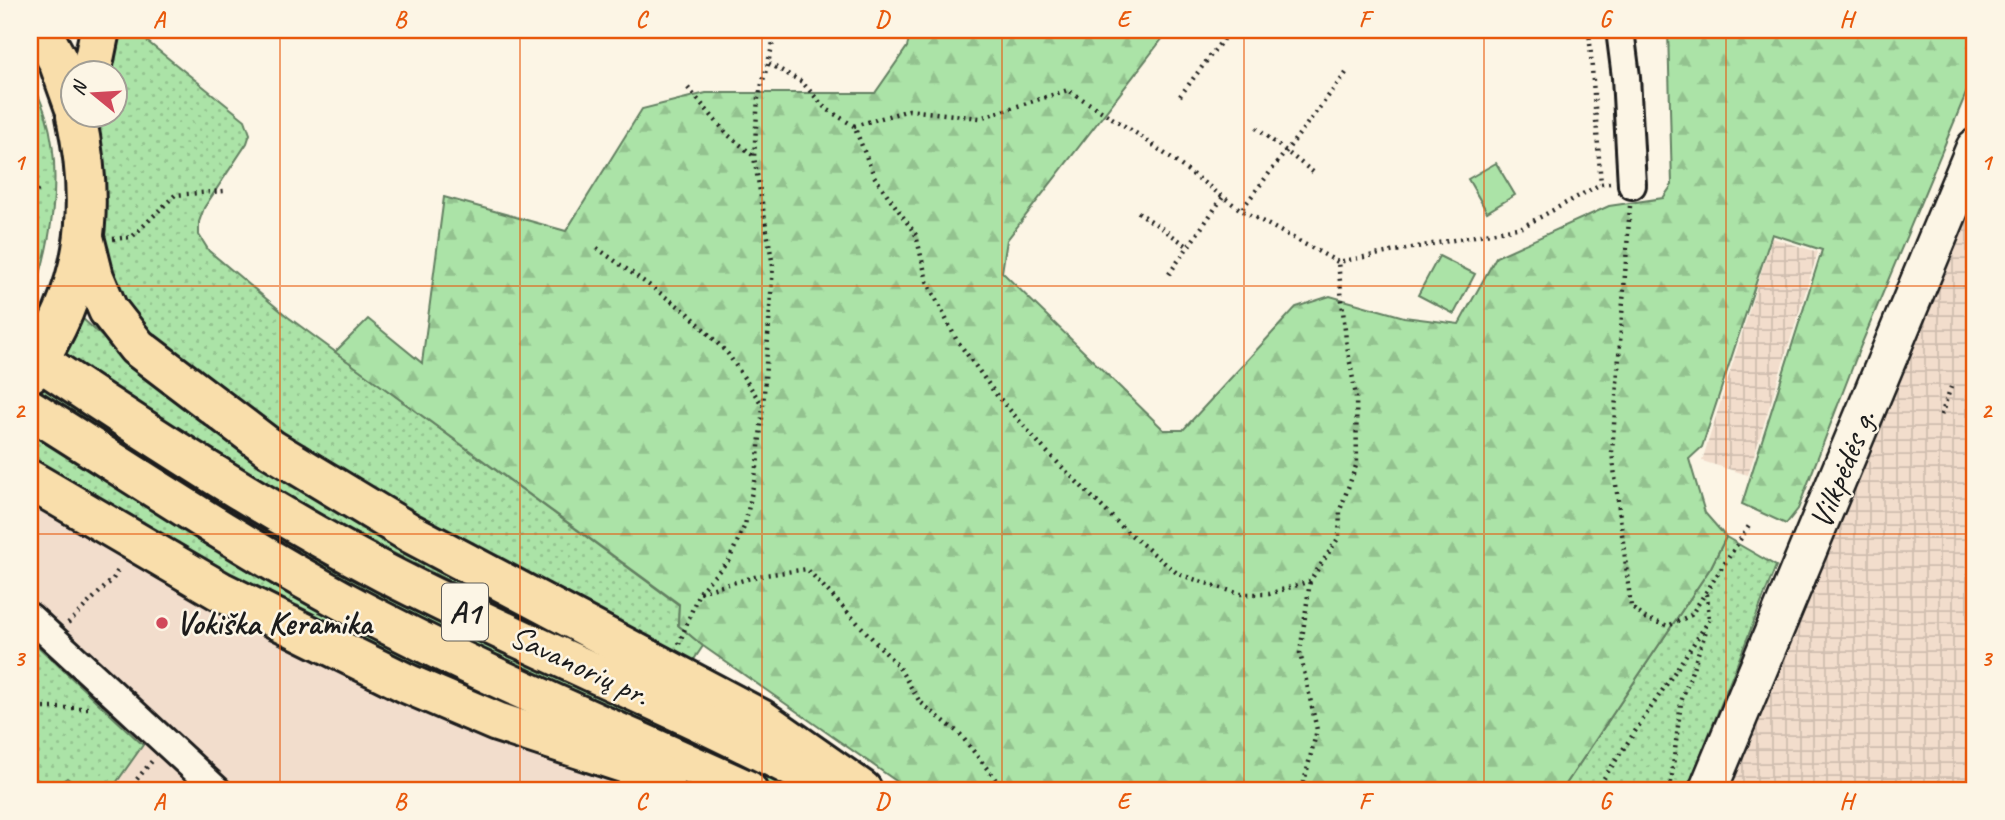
<svg xmlns="http://www.w3.org/2000/svg" width="2005" height="820" font-family="Caveat,sans-serif">
<style>
.built{fill:#f2ddcc}
.industrial{fill:url(#industrial-grid)}
.grass{fill:url(#grass-dots);stroke:#648062;stroke-width:2}
.forest{fill:url(#forest-firs);stroke:#648062;stroke-width:2}
.park{fill:#abe3a7;stroke:#648062;stroke-width:2}
.lines{fill:none;stroke-linecap:round;stroke-linejoin:round}
.minor-casing{stroke:#1c1c1c;stroke-width:32}
.secondary-casing{stroke:#1c1c1c;stroke-width:42}
.trunk-casing{stroke:#1c1c1c;stroke-width:44}
.path{stroke:#1c1c1c;stroke-width:4.5;stroke-dasharray:2 5;stroke-linecap:butt}
.minor{stroke:#fcf5e5;stroke-width:26}
.secondary{stroke:#fcf5e5;stroke-width:37}
.trunk{stroke:#f9deab;stroke-width:38}
.grid{fill:none;stroke:#e8590c;stroke-width:2;stroke-opacity:0.55}
.poi-dot{fill:#d1495b;stroke:#fcf5e5;stroke-width:2.5}
.labels{text-anchor:middle;dominant-baseline:central;stroke-width:5;stroke-linejoin:round;paint-order:stroke}
.shield{fill:#fcf5e5;stroke:#5f5d58;stroke-width:2}
.shield-label{font-size:32px;font-weight:bold;fill:#1c1c1c}
.street-label{font-size:33px;fill:#1c1c1c;stroke:#fcf5e5}
.poi-label{font-size:33px;font-weight:bold;fill:#1c1c1c;stroke:#fcf5e5;text-anchor:start}
.neatline{fill:none;stroke:#e8590c;stroke-width:2.5}
.grid-label{font-size:23px;text-anchor:middle;font-weight:bold;fill:#e8590c}
</style>
<defs>
<pattern id="industrial-grid" width="8" height="8" patternUnits="userSpaceOnUse" patternTransform="scale(1.75)"><rect width="8" height="8" fill="#f2ddcc"/><path d="M0 4h8M4 0v8" fill="none" stroke="#cfbdaf"/></pattern>
<pattern id="grass-dots" width="8" height="8" patternUnits="userSpaceOnUse" patternTransform="scale(1.75)"><rect width="8" height="8" fill="#abe3a7"/><path d="M2 2h.1M6 6h.1" fill="none" stroke="#93c28f" stroke-width="1.8" stroke-linecap="round"/></pattern>
<pattern id="forest-firs" width="22" height="20" patternUnits="userSpaceOnUse" patternTransform="scale(1.75)"><rect width="22" height="20" fill="#abe3a7"/><path d="M5 1l3.5 6h-7zM16 11l3.5 6h-7z" fill="#93c28f"/></pattern>
</defs>
<rect width="100%" height="100%" fill="#fcf5e5"/>
<filter id="ink" filterUnits="userSpaceOnUse"><feTurbulence type="fractalNoise" baseFrequency=".0143" numOctaves="2"/><feDisplacementMap in="SourceGraphic" scale="14" xChannelSelector="R" yChannelSelector="G"/><feConvolveMatrix kernelMatrix="1 2 1 2 8 2 1 2 1" color-interpolation-filters="sRGB"/></filter>
<g filter="url(#ink)">
<!-- built -->
<path class="built" d="M30 496 471 722 637 789 30 790Z"/>
<!-- industrial -->
<g class="industrial">
<path d="M1975 195V790H1730L1888 408Z"/>
<path d="M1772 238 1818 252 1748 475 1702 461Z"/>
</g>
<!-- grass -->
<g class="grass">
<path d="M115 30H133L245 120 250 134 247 143 204 208 199 222V235L209 251 288 317 679 605 678 625 703 646 689 667 524 577 330 464 239 404 135 321 108 267 106 251 99 149 101 116H116V74L105 73Z"/>
<path d="M30 75C35 89 42 102 46 116 64 176 51 247 30 305Z"/>
<path d="M81 317 125 358 590 649C494 603 397 557 304 505 220 458 139 406 60 352Z"/>
<path d="M43 378 804 790H781L364 595 151 469 35 391Z"/>
<path d="M30 427 170 521 269 581 618 750 438 678 207 567 30 462Z"/>
<path d="M1726 537 1776 566 1687 790H1562L1711 567Z"/>
<path d="M30 639 143 745 111 790H82L67 778 52 788 30 776Z"/>
</g>
<!-- forest -->
<path class="forest" d="M911 30H1169L1007 240 1002 272 1164 430H1183L1296 307 1330 296 1404 317 1459 324 1496 257 1609 206 1663 198 1672 185 1668 30H1975V72L1859 350 1798 509 1786 524 1742 504 1822 250 1772 234 1702 447 1689 459 1705 513 1726 537 1711 567 1562 790H909L703 646 678 625 679 604 335 352 368 319 422 363 444 197 566 231 642 109 706 93H875L907 47Z"/>
<!-- park -->
<g class="park">
<path d="M1496 163 1515 195 1487 212 1468 179Z"/>
<path d="M1439 256 1475 274 1454 314 1418 295Z"/>
</g>
<g class="lines">
<!-- minor casing -->
<g class="minor-casing">
<g id="minor">
<path d="M1620 30 1626 77 1632 185"/>
<path d="M30 617 217 790"/>
</g>
</g>
<!-- secondary casing -->
<g class="secondary-casing">
<path id="secondary" d="M1708 790 1975 148"/>
</g>
<!-- trunk casing -->
<g class="trunk-casing">
<g id="trunk">
<path d="M41 30 58 61 74 106"/>
<path d="M91 74 100 30"/>
<path d="M85 241 94 277 108 310 137 347 271 449 410 533 761 719 862 790"/>
<path d="M50 368C159 441 269 512 385 573 523 645 669 702 807 775"/>
<path d="M30 373C86 290 97 213 76 116"/>
<path d="M30 409C134 474 236 543 345 602 475 672 613 729 747 790"/>
<path d="M30 480 220 591 408 684 497 722 666 777"/>
</g>
</g>
<!-- path -->
<g class="path">
<path d="M776 30 768 63 802 82 825 108 854 126 874 176 916 235 927 281 956 339 995 393 1045 450 1124 529 1178 574 1240 594H1269L1310 581 1339 537 1340 510 1357 463 1356 396 1346 340 1338 262"/>
<path d="M1589 30 1601 184"/>
<path d="M1346 73 1241 210 1338 262 1522 227 1601 184 1610 183"/>
<path d="M688 88 728 135 754 156"/>
<path d="M1180 96 1230 30"/>
<path d="M854 126 909 110 980 118 1068 90 1142 137 1241 210"/>
<path d="M1256 128 1313 172"/>
<path d="M30 193 39 190"/>
<path d="M1630 206 1612 452 1631 607 1645 618 1668 626 1691 615 1749 526"/>
<path d="M1138 212 1189 247"/>
<path d="M113 239 132 237 175 195 224 191"/>
<path d="M597 248 688 313 728 354 763 406"/>
<path d="M1169 274 1223 197"/>
<path d="M1941 415 1951 387"/>
<path d="M700 592 758 576 807 569 898 666 920 702 960 734 996 780 1013 790"/>
<path d="M1707 594 1709 620"/>
<path d="M68 623 113 579 118 570"/>
<path d="M679 644 699 592 729 560 745 525 757 467 763 407 773 266 754 157 758 98 768 63"/>
<path d="M30 708H92"/>
<path d="M30 778 50 790"/>
<path d="M128 790 152 761"/>
<path d="M1302 790 1317 730 1300 653 1310 581"/>
<path d="M1596 790 1710 619"/>
<path d="M1670 790 1681 702 1707 628"/>
</g>
<!-- minor -->
<use href="#minor" class="minor"/>
<!-- secondary -->
<use href="#secondary" class="secondary"/>
<!-- trunk -->
<use href="#trunk" class="trunk"/>
</g>
</g>
<!-- grid -->
<path class="grid" d="M280 30V790M520 30V790M762 30V790M1002 30V790M1244 30V790M1484 30V790M1726 30V790M30 286H1975M30 534H1975"/>
<!-- markers -->
<circle class="poi-dot" cx="162" cy="623" r="7"/>
<g class="labels">
<!-- shield labels -->
<rect class="shield" x="442" y="583.5" width="46" height="57" rx="5"/>
<g class="shield-label">
<text x="465" y="612">A1</text>
</g>
<!-- street labels -->
<g class="street-label">
<text transform="translate(1842 469) rotate(-68)">Vilkpėdės g.</text>
<text transform="translate(580 665) rotate(25)">Savanorių pr.</text>
</g>
<!-- poi labels -->
<g class="poi-label">
<text x="176" y="623">Vokiška Keramika</text>
</g>
</g>
<!-- margin -->
<rect width="2005" height="820" fill="none" stroke="#fcf5e5" stroke-width="77"/>
<!-- north arrow -->
<g transform="translate(94 94) rotate(288)"><circle r="33" fill="#fcf5e5" stroke="#a29e95" stroke-width="2"/>
<path d="M0-5L12 26L0 18L-12 26Z" fill="#d1495b"/>
<text y="-10" font-size="19" font-weight="bold" text-anchor="middle" fill="#1c1c1c">N</text>
</g>
<rect x="38" y="38" width="1928" height="744" class="neatline"/>
<g class="grid-label">
<text x="159" y="27">A</text>
<text x="400" y="27">B</text>
<text x="641" y="27">C</text>
<text x="882" y="27">D</text>
<text x="1123" y="27">E</text>
<text x="1364" y="27">F</text>
<text x="1605" y="27">G</text>
<text x="1846" y="27">H</text>
<text x="19" y="170">1</text>
<text x="1986" y="170">1</text>
<text x="19" y="418">2</text>
<text x="1986" y="418">2</text>
<text x="19" y="666">3</text>
<text x="1986" y="666">3</text>
<text x="159" y="809">A</text>
<text x="400" y="809">B</text>
<text x="641" y="809">C</text>
<text x="882" y="809">D</text>
<text x="1123" y="809">E</text>
<text x="1364" y="809">F</text>
<text x="1605" y="809">G</text>
<text x="1846" y="809">H</text>
</g>
</svg>
